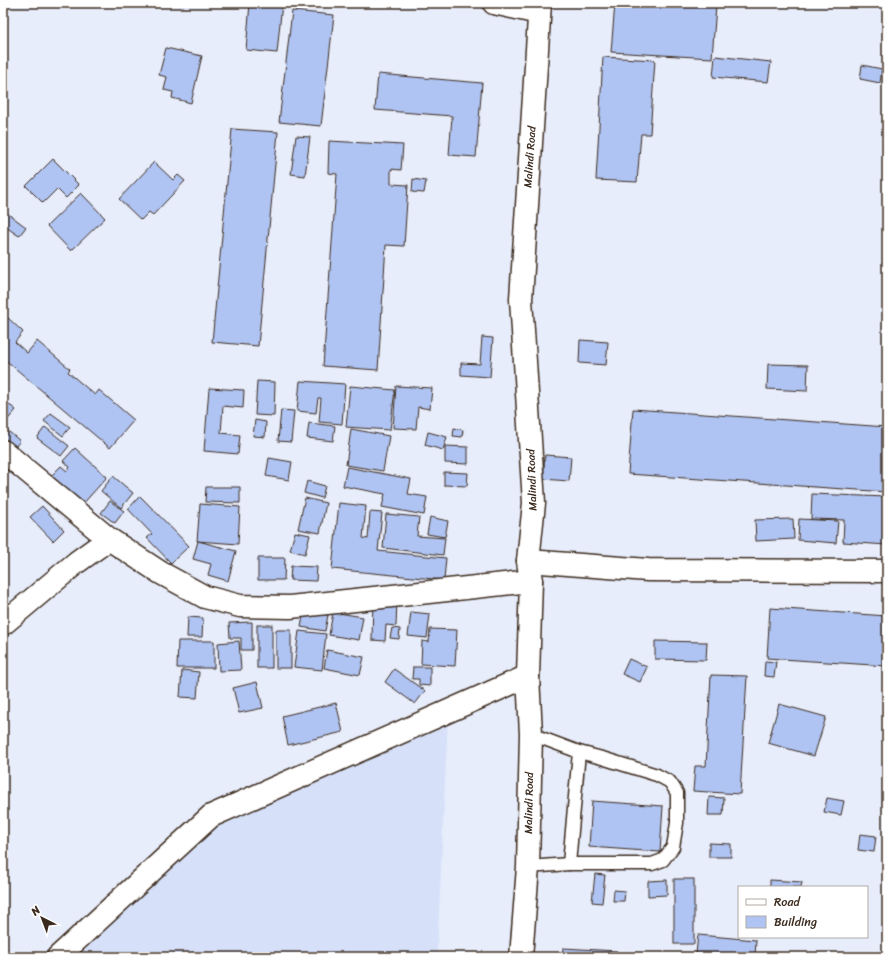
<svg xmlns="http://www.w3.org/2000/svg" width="890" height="960" font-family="Sriracha,sans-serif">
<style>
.built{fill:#d6e1f9}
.building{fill:#afc4f3;stroke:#3b2a1e}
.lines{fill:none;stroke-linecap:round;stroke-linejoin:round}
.service-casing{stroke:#3b2a1e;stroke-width:15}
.minor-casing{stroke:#3b2a1e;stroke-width:25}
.trunk-casing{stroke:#3b2a1e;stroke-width:25}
.service{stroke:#fff;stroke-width:12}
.minor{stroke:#fff;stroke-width:22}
.trunk{stroke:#fff;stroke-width:22}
.labels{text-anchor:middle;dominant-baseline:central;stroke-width:3.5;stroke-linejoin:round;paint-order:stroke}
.street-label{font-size:11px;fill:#3b2a1e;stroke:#fff}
</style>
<rect width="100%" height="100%" fill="#e7edfb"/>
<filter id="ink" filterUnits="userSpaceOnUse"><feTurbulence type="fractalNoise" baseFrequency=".025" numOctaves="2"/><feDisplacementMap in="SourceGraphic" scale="8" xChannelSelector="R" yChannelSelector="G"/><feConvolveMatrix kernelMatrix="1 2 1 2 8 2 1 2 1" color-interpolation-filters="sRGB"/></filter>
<g filter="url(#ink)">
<!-- built -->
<path class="built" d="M448 719 437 957H76L214 823Z"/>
<!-- building -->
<g class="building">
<path d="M250 3H282L277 53 246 50Z"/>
<path d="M615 3H658L716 6 712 58 611 52Z"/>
<path d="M292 11 334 15 321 126 279 122Z"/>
<path d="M166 48 202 56 191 103 172 98 173 92 164 90 167 77 159 75Z"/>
<path d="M715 56 771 62 768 82 713 77Z"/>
<path d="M603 57 655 60 650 134H641L637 182 596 180Z"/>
<path d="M862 65 882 69 880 83 860 79Z"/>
<path d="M378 74 482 83 476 157 449 155 452 116 375 110Z"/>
<path d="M232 129 278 132 258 346 212 342Z"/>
<path d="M296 136 310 137 305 176 291 174Z"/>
<path d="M329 141 403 145 401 170 391 169V184L408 185 404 246 386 245 378 370 323 366 337 174 328 173Z"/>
<path d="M53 159 79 185 66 198 57 189 43 203 26 186Z"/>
<path d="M154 162 173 180 178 175 185 181 153 215 149 212 141 220 119 199Z"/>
<path d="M413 179 426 181 424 193 412 192Z"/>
<path d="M81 193 105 218 71 251 47 226Z"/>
<path d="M7 213 26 227 19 236 3 225V219Z"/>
<path d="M7 317 23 332 15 342 27 353 37 341 70 369 68 372 95 395 99 390 134 420 110 448 3 358V322Z"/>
<path d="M482 337 493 338 490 377 461 375V363L480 364Z"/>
<path d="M580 340 608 342 606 365 579 363Z"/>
<path d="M768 364 808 365 807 391 767 389Z"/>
<path d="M257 381 275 382 274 416 255 415Z"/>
<path d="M300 381 345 384 342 424 319 422 321 398H318L316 413 297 411Z"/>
<path d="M350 386 395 390 390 430 346 427Z"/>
<path d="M396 386 432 388 430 409 418 407 416 429 393 428Z"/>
<path d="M209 388 244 390 243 408 223 406 221 433 240 435 238 454 204 451Z"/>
<path d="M3 400 16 410 3 425Z"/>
<path d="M633 409 887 427V492L628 474Z"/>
<path d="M281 410 294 411 291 442 278 441Z"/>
<path d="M51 413 70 427 63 436 44 421Z"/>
<path d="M255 420 266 422 265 437 253 436Z"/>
<path d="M309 423 335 426 333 441 307 438Z"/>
<path d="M3 427 20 441 9 454 3 449Z"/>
<path d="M45 427 69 446 61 456 37 438Z"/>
<path d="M454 428 463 430 462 437 453 436Z"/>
<path d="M351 429 389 436 383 471 346 465Z"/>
<path d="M428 432 447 437 443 450 425 445Z"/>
<path d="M445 446 468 447V464L445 463Z"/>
<path d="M75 448 107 477 81 506 49 478 61 466 67 471 70 467 63 461Z"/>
<path d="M545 455 571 457 569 481 543 479Z"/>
<path d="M269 458 292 462 289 480 266 476Z"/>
<path d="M347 467 411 479 408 494 427 497 424 515 382 507 385 494 343 486Z"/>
<path d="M444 472 468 473 467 486 444 485Z"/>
<path d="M113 476 133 493 121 508 101 491Z"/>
<path d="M307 481 325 486 322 498 304 493Z"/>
<path d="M206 487H240V503L205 502Z"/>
<path d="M812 494 887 497V545L843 542 844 520 811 519Z"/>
<path d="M140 496 189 546 171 563 147 538 152 534 128 509Z"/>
<path d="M305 498 326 503 320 533 298 529Z"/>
<path d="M110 501 124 511 115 523 101 513Z"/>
<path d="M339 503 366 506 363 538 368 539 370 512 382 513 378 551 446 558 444 580 332 569Z"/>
<path d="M200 504 240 507 238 544 197 541Z"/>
<path d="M42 506 64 530 53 541 30 517Z"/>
<path d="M386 514 419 517 417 536 445 538 443 555 383 548Z"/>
<path d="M430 517 448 521 445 537 427 534Z"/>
<path d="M793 519 794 539 756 541 755 520Z"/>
<path d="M799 519 838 521 836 543 798 540Z"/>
<path d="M295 532 310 535 305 554 290 550Z"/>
<path d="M198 541 236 551 228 581 208 575 211 564 193 559Z"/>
<path d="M258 558H285L284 580H258Z"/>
<path d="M291 566 317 567 316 581 290 580Z"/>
<path d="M373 599H397L396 626 386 625 385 641 372 640Z"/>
<path d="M770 608 887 616V666L767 658Z"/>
<path d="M304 611 328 615 325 631 301 627Z"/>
<path d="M333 612 363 617 359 640 329 635Z"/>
<path d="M411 612 430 614 427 638 408 636Z"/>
<path d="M188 617 203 618 202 637H187Z"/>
<path d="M252 622V650H241V638H230L229 623Z"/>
<rect x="257" y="625" width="15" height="43"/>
<path d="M392 628 400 629 399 639 390 638Z"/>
<path d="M430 629 457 630 455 666 421 664 422 641 429 642Z"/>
<rect x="276" y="630" width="15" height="38"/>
<path d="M299 631 326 634 322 670 294 667Z"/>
<path d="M178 641H214V668H177Z"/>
<path d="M239 641 241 670 219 671 218 643Z"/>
<path d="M655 641 707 642 706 660 655 659Z"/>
<path d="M327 650 364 657 360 675 324 668Z"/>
<path d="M629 659 647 667 640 682 622 674Z"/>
<path d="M765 661 776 662 774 677 764 676Z"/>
<path d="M413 667H430V686L419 685V679H412Z"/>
<path d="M394 669 425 691 415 704 385 682Z"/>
<path d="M182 670 199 672 197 698 180 697Z"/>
<path d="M711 675 747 676 740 794 693 791 695 766H706Z"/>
<path d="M257 682 263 708 239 713 233 688Z"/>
<path d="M336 703 343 732 288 745 282 716Z"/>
<path d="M779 704 826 717 814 756 768 743Z"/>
<path d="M709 797 724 798 723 815H708Z"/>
<path d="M827 798 844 801 841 815 824 812Z"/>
<path d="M592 801 663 806 660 852 589 847Z"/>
<path d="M860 834 876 836 874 852 858 850Z"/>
<path d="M709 843 731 844V857H709Z"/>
<path d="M595 874 605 875 602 903 592 902Z"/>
<rect x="674" y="879" width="20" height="65"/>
<path d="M667 880V895L648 896V881Z"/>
<path d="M770 880 802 882 801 887H770Z"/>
<path d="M614 890 625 891 624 901H613Z"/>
<path d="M698 935 756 940 755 957H734L696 954Z"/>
<path d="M563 948 617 951V957H562Z"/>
</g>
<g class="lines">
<!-- service casing -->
<g class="service-casing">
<g id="service">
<path d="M569 864 579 752"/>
<path d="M528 867 569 864H652L663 860 673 847 677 823V793L670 782 657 775 602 758 579 752 531 734"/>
</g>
</g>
<!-- minor casing -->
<g class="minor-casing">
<g id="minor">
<path d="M494 3 539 13"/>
<path d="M3 451 109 539 161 573 205 597 240 606 290 607 531 581"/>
<path d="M528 561 648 570 887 571"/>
<path d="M3 624 77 562 109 539"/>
<path d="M58 957 211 816 528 676"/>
</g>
</g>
<!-- trunk casing -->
<g class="trunk-casing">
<path id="trunk" d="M521 957 528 867 531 734 528 676 531 581 528 561 534 503 521 299 540 3"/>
</g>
<!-- service -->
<use href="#service" class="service"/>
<!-- minor -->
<use href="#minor" class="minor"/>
<!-- trunk -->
<use href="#trunk" class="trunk"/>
</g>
</g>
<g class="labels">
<!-- street labels -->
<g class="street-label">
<text transform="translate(530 157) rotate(-86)">Malindi Road</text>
<text transform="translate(532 480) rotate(-92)">Malindi Road</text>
<text transform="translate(529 803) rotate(-89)">Malindi Road</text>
</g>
</g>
<!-- margin -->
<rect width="890" height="960" fill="none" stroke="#fff" stroke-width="16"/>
<rect x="8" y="8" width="874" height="944" fill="none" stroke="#3b2a1e" stroke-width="1.5" filter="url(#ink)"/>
<!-- legend -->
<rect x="738" y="886" width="130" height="52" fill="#ffffff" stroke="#b1aaa5"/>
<rect x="746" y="899" width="20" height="6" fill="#ffffff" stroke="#b1aaa5"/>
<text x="774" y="906" font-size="12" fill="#3b2a1e">Road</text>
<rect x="746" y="916" width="20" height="12" fill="#afc4f3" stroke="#b1aaa5"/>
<text x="774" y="926" font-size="12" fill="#3b2a1e">Building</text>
<!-- north arrow -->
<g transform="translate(42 918) rotate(318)" stroke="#ffffff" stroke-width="3" paint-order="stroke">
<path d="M0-3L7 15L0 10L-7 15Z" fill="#3b2a1e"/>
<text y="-6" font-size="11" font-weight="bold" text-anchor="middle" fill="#3b2a1e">N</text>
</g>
</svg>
